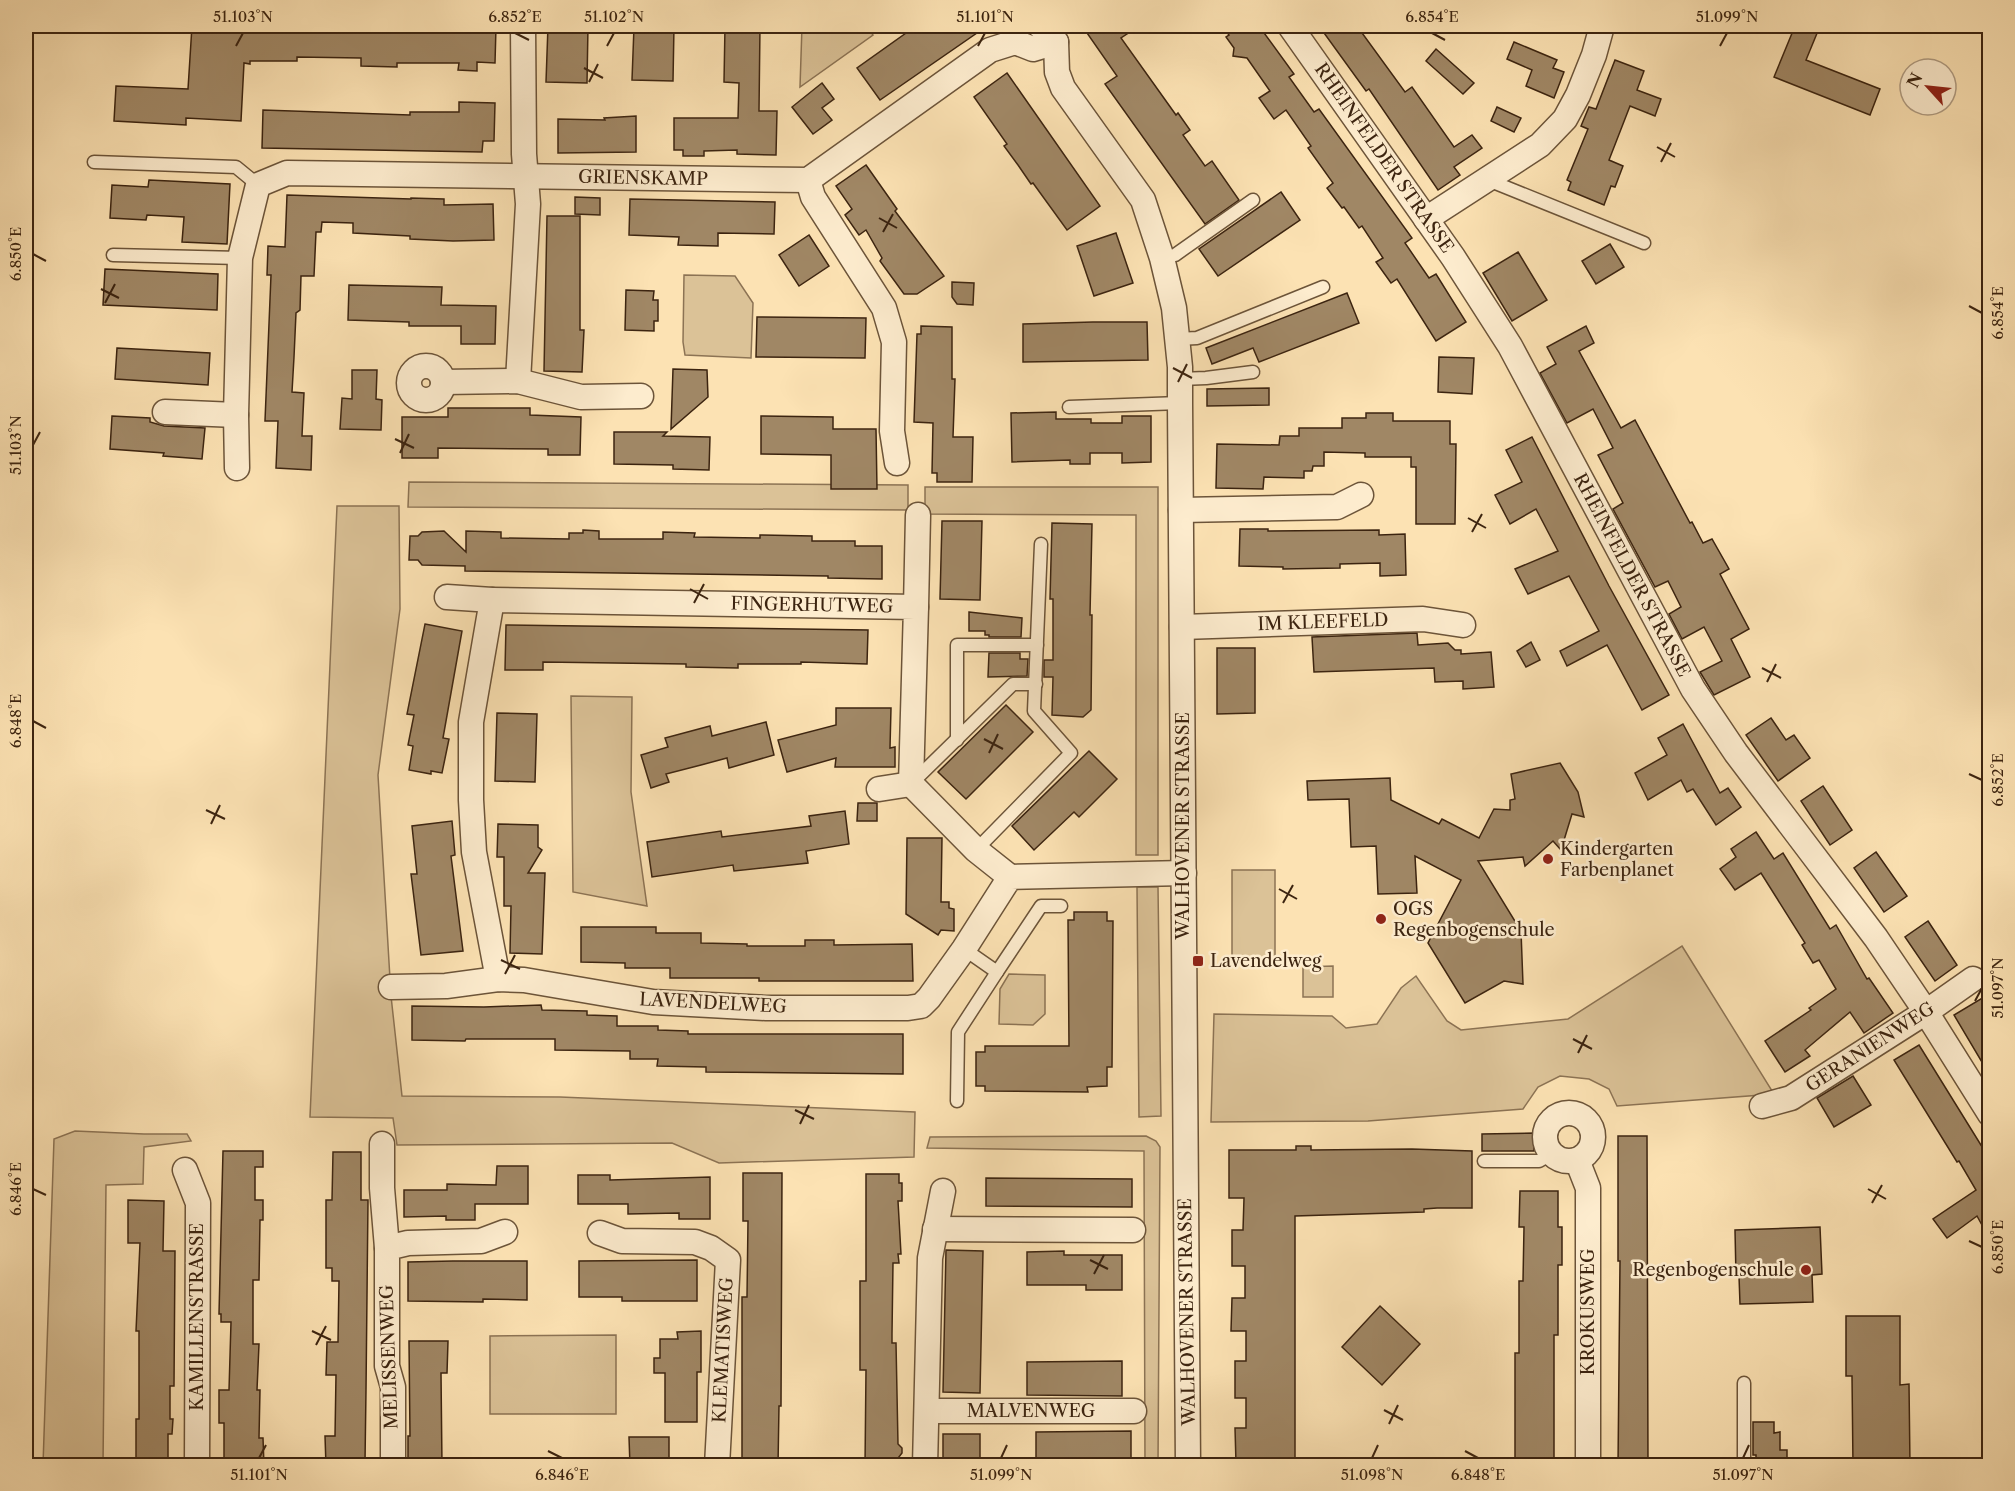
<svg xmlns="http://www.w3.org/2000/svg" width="2015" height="1491" font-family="'Libre Caslon Text',serif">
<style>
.green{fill:#dbc297;stroke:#8c7354;stroke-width:1.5}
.building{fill:#a08765;stroke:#3c2410;stroke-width:1.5}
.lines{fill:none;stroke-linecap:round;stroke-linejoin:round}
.lane-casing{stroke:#6c5439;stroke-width:15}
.street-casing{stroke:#6c5439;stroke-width:27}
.lane{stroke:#fdecce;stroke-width:12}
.street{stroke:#fdecce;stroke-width:24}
.ticks{fill:none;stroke:#3c2410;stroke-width:2}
.poi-dot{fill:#8f2418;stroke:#fdecce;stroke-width:2}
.labels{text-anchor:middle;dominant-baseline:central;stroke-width:5;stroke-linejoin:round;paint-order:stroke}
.street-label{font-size:18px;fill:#3c2410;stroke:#fdecce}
.poi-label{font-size:18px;fill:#3c2410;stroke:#fdecce;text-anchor:start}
.neatline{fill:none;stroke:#3c2410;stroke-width:2}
.ticks-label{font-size:15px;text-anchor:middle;fill:#3c2410}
</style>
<rect width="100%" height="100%" fill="#fce2b3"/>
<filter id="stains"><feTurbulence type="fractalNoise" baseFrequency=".00333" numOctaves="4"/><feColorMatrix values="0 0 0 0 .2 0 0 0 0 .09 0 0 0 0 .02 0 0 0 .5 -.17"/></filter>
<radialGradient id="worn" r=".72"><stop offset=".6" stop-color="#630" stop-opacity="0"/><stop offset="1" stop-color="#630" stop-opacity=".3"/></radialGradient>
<!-- green -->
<g class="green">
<path d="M802 26H867L873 35 800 87Z"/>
<path d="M684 275 735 276 753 303 751 358 685 355 683 342Z"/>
<path d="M409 482 908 485V510L408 507Z"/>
<path d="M925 487H1158V855H1136V515L925 514Z"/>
<path d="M337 506H399L400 609 378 775 391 996 402 1096 560 1097 915 1112 914 1157 719 1163 672 1143 397 1145 393 1118 310 1117Z"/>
<path d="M571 696 632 697 631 792 647 906 573 892Z"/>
<rect x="1232" y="870" width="43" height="88"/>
<path d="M1137 887H1158L1161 1116 1139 1117Z"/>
<path d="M1682 946 1774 1094 1617 1106 1609 1089 1589 1079 1560 1076 1538 1087 1523 1109 1368 1121 1211 1122 1214 1014 1332 1016 1346 1028 1377 1024 1401 988 1416 976 1447 1021 1461 1030 1568 1019Z"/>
<path d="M1333 966V997H1303V967Z"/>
<path d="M1009 974 1045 975V1014L1033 1025 999 1024 1000 989Z"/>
<path d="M75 1131 144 1134H187L191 1141 144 1147 143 1184 106 1185 103 1465H43L54 1139Z"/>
<path d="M1146 1136 1156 1141 1160 1147 1158 1465H1145L1144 1151 927 1148 930 1137Z"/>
<path d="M616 1335V1414H490V1336Z"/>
</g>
<!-- building -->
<g class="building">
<path d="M192 26 496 27 495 63 477 62V71L458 70 459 63H397V67L361 66V58L297 57V61H250V64L244 63 241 121 186 118V125L114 121 116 86 188 89Z"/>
<path d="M548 26H588L587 83 546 82Z"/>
<path d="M637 26H674L673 81 632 80 634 27Z"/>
<path d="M725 26H760L759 111H777L776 155 737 154V150L704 151V156H683V150H674V118H738L739 83 724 82Z"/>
<path d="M916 26H987L880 100 857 68Z"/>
<path d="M1097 26H1139L1121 38 1176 115 1178 113 1190 130 1183 135 1205 166 1212 161 1239 200 1205 224 1105 84 1117 76 1087 33Z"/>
<path d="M1222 26H1259L1294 74 1289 77 1314 112 1319 109 1412 238 1405 243 1429 278 1436 274 1466 322 1436 341 1397 279 1391 283 1376 262 1383 258 1362 226 1359 228 1344 207 1342 208 1327 188 1333 183 1308 148 1311 146 1286 110 1274 119 1259 98 1270 91 1247 58 1233 56 1234 48 1226 37 1229 35Z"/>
<path d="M1319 26H1357L1405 92 1412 87 1454 147 1472 135 1482 148 1454 167 1460 175 1438 190 1369 89 1366 91Z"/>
<path d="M1795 26H1820L1806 60 1880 89 1870 115 1774 77Z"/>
<path d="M1514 42 1557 60 1553 68 1564 72 1554 98 1526 86 1532 70 1507 59Z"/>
<path d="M1436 49 1474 83 1463 94 1426 61Z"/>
<path d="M1615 60 1644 71 1637 90 1661 99 1655 116 1630 106 1609 160 1623 166 1615 187 1611 186 1604 205 1568 190 1571 182 1567 180 1588 129 1581 126 1589 107 1596 109Z"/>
<path d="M1007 73 1100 206 1067 230 1033 183 1031 184 1018 165 1004 146 1007 144 974 97Z"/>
<path d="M822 83 834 99 822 108 832 120 813 134 792 107Z"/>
<path d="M459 102 495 103 494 141H483L482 152 262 148 263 110 410 115V112H459Z"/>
<path d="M1497 107 1521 118 1514 132 1491 121Z"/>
<path d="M636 116V152L558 153V119L605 120 604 118Z"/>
<path d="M866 165 897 209 895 211 944 276 917 294H904L880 261 882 258 866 230 859 235 845 215 852 209 836 186Z"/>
<path d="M149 180 230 184 227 244 182 242 184 217 147 215 146 220 110 218 112 185 148 187Z"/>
<path d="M1281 192 1300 220 1218 276 1199 249Z"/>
<path d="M287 195 411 199V198L444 199V205L493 204 494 240 453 241 410 239V236L353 233V223L322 222 321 232H316L314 276H301L300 310 296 313 294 357 292 392 304 393 302 436H312L311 470 276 468 278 421H265L271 275H267L268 246 285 247Z"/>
<path d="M575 197 600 198V215L575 214Z"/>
<path d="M630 199 775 202 774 234 718 233V246L678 245 679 237 629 235Z"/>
<path d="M547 216H580V330H584L582 372 544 371Z"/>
<path d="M1116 233 1133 283 1094 296 1077 246Z"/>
<path d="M809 235 829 266 799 286 779 255Z"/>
<path d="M1610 244 1624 267 1596 284 1582 261Z"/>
<path d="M1518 252 1547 300 1512 321 1483 273Z"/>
<path d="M105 269 218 274 217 310 103 305Z"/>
<path d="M952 282 974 283 973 305 957 304 952 297Z"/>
<path d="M349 285 442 287 441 305 496 306 495 344H461V326H409V322L348 320Z"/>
<path d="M626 290 654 291 653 300H658V321H654V331L625 330Z"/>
<path d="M1347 293 1359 323 1259 362 1253 348 1212 364 1206 348Z"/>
<path d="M757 317 866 318 865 358 756 357Z"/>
<path d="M1093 322H1147L1148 360 1023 362V324Z"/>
<path d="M921 326 952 327V379H955L953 437H973L972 482H937V473H932L933 423 914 422 917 334H921Z"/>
<path d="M1586 326 1594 343 1579 351 1621 428 1635 420 1690 523 1692 522 1703 543 1712 539 1729 569 1720 574 1749 629 1731 639 1750 677 1714 695 1700 672 1722 661 1704 627 1682 639 1669 614 1681 607 1668 581 1655 587 1613 509 1623 503 1598 455 1613 448 1593 409 1567 423 1540 373 1556 364 1547 347Z"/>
<path d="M117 348 210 353 208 385 115 379Z"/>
<path d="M1439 357 1474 358 1472 394 1438 392Z"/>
<path d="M673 369 707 370 708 397 671 429Z"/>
<path d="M352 370H377L376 399 382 400 381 430 340 429 342 398 352 399Z"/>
<path d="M1269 388V405L1207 406V389Z"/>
<path d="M448 408H530V415L581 417 580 455H548V449L438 448V458H402V417H448Z"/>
<path d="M1056 412V419H1091V423H1122V416H1151V462L1122 463V453H1090V464H1070V460L1012 462 1011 413Z"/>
<path d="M1366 413H1393V421H1450V444H1456L1455 524H1416V467H1411V457H1365V453L1324 452V466H1313L1312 471H1304V478L1264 477 1263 489 1216 488 1217 444 1279 445 1280 436H1299V428H1342V418H1366Z"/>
<path d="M112 416 150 418V422L164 426 205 428 202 459 163 456 164 453 110 449Z"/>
<path d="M761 416 833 417V429H876L877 489H831V455L761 454Z"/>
<path d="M614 432H667L663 436 710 437 709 470 673 469V465L614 464Z"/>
<path d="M1532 437 1609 586 1669 695 1642 710 1607 645 1567 666 1560 651 1599 631 1569 576 1528 594 1515 569 1558 551 1536 509 1510 524 1495 495 1522 482 1506 450Z"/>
<path d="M942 521H982L980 600 940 599Z"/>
<path d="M1052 523 1092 524 1090 615H1092L1091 710 1083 717 1052 715 1053 677H1044V660H1053V599H1050Z"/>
<path d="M1240 529H1268V531L1379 530V535L1405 534 1406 575 1380 576V563L1340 564V568L1283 569V567L1239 566Z"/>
<path d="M583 530 599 531V539H663V532L695 533 694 537 760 538V535L812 536V541H855V546H882V579L828 578V576L465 571V566L422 565 418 560H409L410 536H418L422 532 444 531 466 552V531L501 532V538L569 539V533H583Z"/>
<path d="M969 612 1022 618 1021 637H989V635H985V631H969Z"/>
<path d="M425 624 462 631 443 738 449 739 442 773 431 771V774L409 770 413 746 408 745 414 715 407 714Z"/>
<path d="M506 625 868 630 867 664 801 662V664H738V668L686 667V664L543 662V670H505Z"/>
<path d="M1417 633 1418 645 1448 643 1455 650H1461V654L1491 652 1494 687 1463 689V681L1435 682 1434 668 1314 672 1312 637Z"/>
<path d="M1531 642 1540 660 1526 667 1517 651Z"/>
<path d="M1217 648H1255V713L1217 714Z"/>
<path d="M989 653H1020V659H1028L1027 676 988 677Z"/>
<path d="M1006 705 1033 732 966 799 938 772Z"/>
<path d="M836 708H891L890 748 895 747V767H835L836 758 787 772 778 740 836 725Z"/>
<path d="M497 713 537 714 535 782 495 781Z"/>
<path d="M1771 718 1786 740 1794 735 1810 758 1778 781 1746 735Z"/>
<path d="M766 722 774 755 729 768 727 758 701 765 666 774 669 782 651 788 641 755 668 747 665 738 710 726 712 736Z"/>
<path d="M1683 724 1720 793 1728 788 1741 807 1716 825 1693 789 1687 792 1681 780 1648 800 1635 773 1667 755 1658 738Z"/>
<path d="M1089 751 1117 779 1079 817 1074 812 1034 850 1012 826Z"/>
<path d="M1560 763 1578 792 1584 817 1572 814 1561 850 1553 841 1525 866 1523 857 1478 861 1521 931 1523 984 1504 981 1465 1003 1428 943 1461 880 1415 856 1417 893 1378 894 1376 846 1351 847 1349 799 1308 800 1307 781 1390 778 1391 800 1439 824 1442 819 1479 838 1494 809 1510 810V800L1515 799 1511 774Z"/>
<path d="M1823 786 1852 830 1830 845 1801 801Z"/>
<path d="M858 803H877V821H857Z"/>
<path d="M845 811 849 844 806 851 808 863 734 871 733 865 652 877 647 842 721 831 722 837 811 826 809 816Z"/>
<path d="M452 821 455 855 451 856 463 951 421 955 411 874H417L412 826Z"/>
<path d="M498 824 538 825V847L542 850 528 873H545L542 954 510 953 511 906H504V857H497Z"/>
<path d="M1756 832 1774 859 1783 853 1830 929 1836 925 1867 979 1869 978 1893 1013 1864 1033 1850 1012 1805 1050 1810 1056 1785 1072 1765 1041 1811 1010 1809 1008 1836 989 1819 960 1813 963 1802 945 1805 943 1761 873 1735 890 1720 869 1736 857 1731 849Z"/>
<path d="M907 838H942L941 902H949V908L954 909V931L941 930 938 935 906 914Z"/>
<path d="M1876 852 1907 896 1884 912 1854 868Z"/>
<path d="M1074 912H1107V921H1113L1112 1067H1107V1086L1087 1087 1088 1092 985 1091V1086H976V1052H985V1046H1069L1068 920H1074Z"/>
<path d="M1928 921 1957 965 1935 981 1905 937Z"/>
<path d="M581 927H656V933H701V943L747 944V946H805V940H834V945L912 944 913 981H759V978H670V968H625V963L581 962Z"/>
<path d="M1989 994V1074L1954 1015Z"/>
<path d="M541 1005 542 1010 587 1011V1015L617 1016V1026H658V1030L688 1031V1034H903V1074L706 1072V1067L657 1066 658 1059H630V1051L555 1050V1039H466L465 1041 412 1040V1006L484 1007Z"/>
<path d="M1919 1045 1989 1158V1238L1977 1216 1947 1238 1933 1219 1976 1190 1959 1161 1957 1162 1894 1060Z"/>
<path d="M1853 1076 1871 1105 1834 1127 1817 1098Z"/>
<path d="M1534 1133V1151H1482V1134Z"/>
<path d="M1618 1136H1647L1648 1466H1618L1620 1261H1618Z"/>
<path d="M1296 1146H1311V1150L1412 1149 1472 1151V1208H1437L1424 1209V1212L1295 1216V1466H1247V1463H1236L1235 1428H1246V1398H1235V1361H1246V1331H1231L1232 1298H1245V1266H1232V1230H1243L1244 1198H1229V1150H1296Z"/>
<path d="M223 1151H263V1167H255V1200H263V1220H260L259 1280H253V1344H259L257 1390H260L259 1438H263L264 1466H224V1423H219V1390H229L231 1322H221V1314H219Z"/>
<path d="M333 1152H361V1200H368L366 1390 365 1462H363V1466H326L325 1436H335L336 1375H326L327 1342H338L339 1281H332V1268H326V1200H332Z"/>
<path d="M497 1166H528V1204H475V1220H446V1216L404 1217V1190H447V1184L496 1185Z"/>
<path d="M743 1173H782L781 1406H779L778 1466H742V1297H747L748 1221H743Z"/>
<path d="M866 1174H899V1183H902V1201H898L901 1254H898L899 1263H893L892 1334V1343H896L898 1444 902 1448V1453L892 1466H865L866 1370H860V1281H866Z"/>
<path d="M578 1175H610V1180L710 1177V1219H679V1213L628 1214V1204H578Z"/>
<path d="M986 1178 1132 1179V1207L986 1206Z"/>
<path d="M1520 1191H1558V1227H1562V1265H1558V1335H1554V1466H1515V1353H1519V1281H1523L1524 1227H1519Z"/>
<path d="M128 1200 164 1201 163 1251H175L174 1386H170V1419H173L172 1434H168V1466H136V1419H139V1331H136L140 1243H128Z"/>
<path d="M1820 1227 1822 1274 1812 1275 1813 1302 1740 1304 1739 1276H1736L1735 1230Z"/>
<path d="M946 1250 983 1251 980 1393 943 1392Z"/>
<path d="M1064 1251V1255H1122V1290H1086V1285H1027V1252Z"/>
<path d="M697 1260V1301H622V1297H579V1261Z"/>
<path d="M453 1261H527V1300L483 1299V1302L408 1301V1262Z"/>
<path d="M1380 1306 1420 1344 1382 1385 1342 1347Z"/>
<path d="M1846 1316H1900V1385L1909 1384 1910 1466H1853L1852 1376H1846Z"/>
<path d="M701 1331V1372H697V1422H665V1373H654V1358H660V1339H678L677 1332Z"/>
<path d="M409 1341H448L447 1373H441L442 1466H408V1436H410Z"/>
<path d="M1122 1361V1396L1027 1395V1362Z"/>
<path d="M1753 1422H1774V1433L1780 1432V1450H1787V1466H1756V1455H1753Z"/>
<path d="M1131 1431V1459L1036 1460V1432Z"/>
<rect x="943" y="1434" width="37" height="32"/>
<path d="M629 1437H669V1466H630Z"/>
</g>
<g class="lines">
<!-- lane casing -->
<g class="lane-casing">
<g id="lane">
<path d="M94 162 236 167 258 185"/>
<path d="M1488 180 1644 243"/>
<path d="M113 255 240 258"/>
<path d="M1162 258 1175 255 1253 200"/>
<path d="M1178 339 1197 338 1323 287"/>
<path d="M1180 379 1206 378 1253 372"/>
<path d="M1069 407 1180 403"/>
<path d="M957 740V645H1037"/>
<path d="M912 783 1013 684H1036"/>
<path d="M976 850 1071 753 1034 711 1041 544"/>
<path d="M964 949 997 972 1041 906H1061"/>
<path d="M957 1101 958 1032 997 972"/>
<path d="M1484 1161H1539L1551 1154"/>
<path d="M1744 1383V1466"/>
</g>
</g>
<!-- street casing -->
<g class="street-casing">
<g id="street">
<path d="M1040 26 1056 42 1057 72 1063 88 1143 200 1162 258 1174 308 1180 367V403L1188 1466"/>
<path d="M1290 26 1453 257 1510 346 1693 689 1736 753 1876 938 1926 1012 1990 1114"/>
<path d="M808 180 813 197 884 308 894 342 892 431 897 463"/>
<path d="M1426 219 1540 145 1565 119 1578 95 1594 55 1602 26"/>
<circle cx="426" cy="383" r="17"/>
<path d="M518 381 528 204 524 154 523 26"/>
<path d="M443 382 518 381 581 397 641 396"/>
<path d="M165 412 236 415"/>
<path d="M237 468 236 415 240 258 258 185 287 173 808 180 990 50 1015 42 1033 49 1056 42"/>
<path d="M1181 510 1337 507 1361 495"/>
<path d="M447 597 492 600"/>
<path d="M916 607 918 515"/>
<path d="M1182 627 1423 619 1463 625"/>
<path d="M879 789 911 784"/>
<path d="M498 979 474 852 471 800V722L492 600 916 607 911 784 976 850 1010 877"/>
<path d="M391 987 446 986 498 979 524 980 653 1002 766 1008H908L921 1006 929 998 964 949 1010 877 1184 873"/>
<path d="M1762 1106 1791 1098 1926 1012 1973 979"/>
<circle cx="1569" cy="1137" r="24"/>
<path d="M382 1144V1188L387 1248"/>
<path d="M1577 1160 1588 1188V1466"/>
<path d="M185 1170 198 1203 197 1466"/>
<path d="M935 1229 1133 1230"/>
<path d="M600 1233 622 1241 695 1242 711 1248 728 1260 717 1466"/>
<path d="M927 1411H1134"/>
<path d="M393 1466V1387L387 1366V1248L408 1243 481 1241 505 1232"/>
<path d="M925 1466 930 1258 943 1191"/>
</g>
</g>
<!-- lane -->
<use href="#lane" class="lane"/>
<!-- street -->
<use href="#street" class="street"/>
</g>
<!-- ticks -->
<path class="ticks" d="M515 33 529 40M1432 33 1445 40M236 46 243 33M607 46 614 33M978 46 985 33M1720 46 1727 33M584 68 603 78M589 82 598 64M1657 147 1675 157M1661 162 1671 143M879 218 897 228M883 232 893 214M33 254 46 261M101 289 119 298M105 303 115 284M1969 306 1982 313M1173 368 1192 378M1178 382 1187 364M395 439 414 448M33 445 40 432M400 453 409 434M1468 518 1486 528M1472 532 1482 514M690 589 708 599M694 603 704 584M1762 668 1781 678M1767 682 1776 664M33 721 46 728M984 739 1003 749M989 753 998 734M1969 774 1982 780M206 810 225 819M211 824 220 805M1279 889 1297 899M1283 903 1293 885M501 960 520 969M505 974 515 955M1975 1001 1982 988M1573 1039 1592 1049M1578 1053 1587 1035M795 1110 814 1119M800 1124 809 1105M33 1189 46 1195M1868 1189 1886 1199M1872 1203 1882 1185M1969 1241 1982 1247M1090 1260 1108 1269M1094 1274 1104 1255M312 1331 331 1340M316 1345 326 1326M1384 1410 1403 1420M1389 1424 1398 1405M548 1451 562 1458M1465 1451 1478 1458M259 1458 266 1445M1001 1458 1007 1445M1372 1458 1378 1445M1743 1458 1749 1445"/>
<!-- markers -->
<g class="poi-dot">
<circle cx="1548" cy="859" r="6"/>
<circle cx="1381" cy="919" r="6"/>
<rect x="1192" y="955" width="12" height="12" rx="3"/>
<circle cx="1806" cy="1270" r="6"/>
</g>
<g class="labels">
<!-- street labels -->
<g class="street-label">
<text transform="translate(1384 158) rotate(55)">RHEINFELDER STRASSE</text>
<text transform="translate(643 178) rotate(1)">GRIENSKAMP</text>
<text transform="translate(1632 575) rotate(62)">RHEINFELDER STRASSE</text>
<text transform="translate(812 605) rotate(1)">FINGERHUTWEG</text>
<text transform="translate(1323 622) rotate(-2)">IM KLEEFELD</text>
<text transform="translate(1183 826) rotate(-90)">WALHOVENER STRASSE</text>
<text transform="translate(713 1003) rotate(3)">LAVENDELWEG</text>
<text transform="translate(1870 1047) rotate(-33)">GERANIENWEG</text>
<text transform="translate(1187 1312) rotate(-91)">WALHOVENER STRASSE</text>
<text transform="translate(1588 1312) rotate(-90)">KROKUSWEG</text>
<text transform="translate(197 1317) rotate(-90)">KAMILLENSTRASSE</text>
<text transform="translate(723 1350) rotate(-87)">KLEMATISWEG</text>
<text transform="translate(389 1357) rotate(-92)">MELISSENWEG</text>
<text x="1031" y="1411">MALVENWEG</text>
</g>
<!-- poi labels -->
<g class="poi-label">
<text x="1560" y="849">Kindergarten<tspan x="1560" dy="21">Farbenplanet</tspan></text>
<text x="1393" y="909">OGS<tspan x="1393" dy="21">Regenbogenschule</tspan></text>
<text x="1210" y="961">Lavendelweg</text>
<text x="1794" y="1270" text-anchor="end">Regenbogenschule</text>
</g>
</g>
<!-- margin -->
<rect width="2015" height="1491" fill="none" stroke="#fce2b3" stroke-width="66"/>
<!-- north arrow -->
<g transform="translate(1928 87) rotate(297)"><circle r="28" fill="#fdecce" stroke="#b09c82" stroke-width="1.5"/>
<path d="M0-4.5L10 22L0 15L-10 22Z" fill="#8f2418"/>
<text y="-9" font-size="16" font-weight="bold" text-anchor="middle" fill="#3c2410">N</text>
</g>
<rect x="33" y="33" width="1949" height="1425" class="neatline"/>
<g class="ticks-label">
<text x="243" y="22">51.103°N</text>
<text x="515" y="22">6.852°E</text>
<text x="614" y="22">51.102°N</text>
<text x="985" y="22">51.101°N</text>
<text x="1432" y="22">6.854°E</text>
<text x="1727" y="22">51.099°N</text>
<text transform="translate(16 254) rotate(-90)" y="5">6.850°E</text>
<text transform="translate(1998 313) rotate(-90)" y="5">6.854°E</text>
<text transform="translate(16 445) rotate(-90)" y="5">51.103°N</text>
<text transform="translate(16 721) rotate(-90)" y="5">6.848°E</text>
<text transform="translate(1998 780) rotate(-90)" y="5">6.852°E</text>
<text transform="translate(1998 988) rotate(-90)" y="5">51.097°N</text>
<text transform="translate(16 1189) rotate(-90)" y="5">6.846°E</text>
<text transform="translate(1998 1247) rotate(-90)" y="5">6.850°E</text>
<text x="259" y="1480">51.101°N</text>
<text x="562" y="1480">6.846°E</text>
<text x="1001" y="1480">51.099°N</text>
<text x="1372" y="1480">51.098°N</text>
<text x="1478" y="1480">6.848°E</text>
<text x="1743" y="1480">51.097°N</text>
</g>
<rect width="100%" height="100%" filter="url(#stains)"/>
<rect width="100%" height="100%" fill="url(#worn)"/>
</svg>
